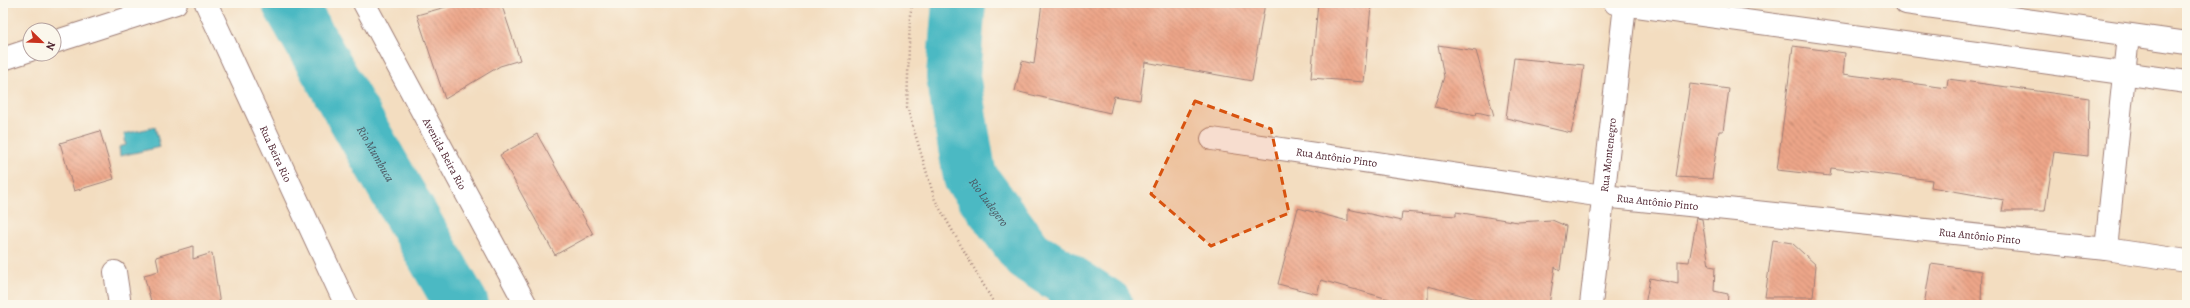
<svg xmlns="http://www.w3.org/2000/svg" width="2190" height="308" font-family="Alegreya,serif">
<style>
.water{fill:#4bb9c3;stroke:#4a6c77}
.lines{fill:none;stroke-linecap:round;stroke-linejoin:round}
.river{stroke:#4bb9c3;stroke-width:54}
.building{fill:url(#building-back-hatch)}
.minor-casing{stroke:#9e7e76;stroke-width:24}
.major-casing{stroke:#9e7e76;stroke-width:24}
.path{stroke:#9e7e76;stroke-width:2.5;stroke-dasharray:1 3;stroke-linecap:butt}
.minor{stroke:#fff;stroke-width:22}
.major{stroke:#fff;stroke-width:22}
.marked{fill:#d8530f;fill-opacity:0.2;stroke:#d8530f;stroke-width:3;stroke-dasharray:8 5;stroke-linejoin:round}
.labels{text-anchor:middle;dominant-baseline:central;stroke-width:4;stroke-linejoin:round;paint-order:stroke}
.street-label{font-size:11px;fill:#4a1f2b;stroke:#fbf7ec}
.water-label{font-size:12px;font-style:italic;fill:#4a5560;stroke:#fbf7ec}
</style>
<defs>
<pattern id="building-back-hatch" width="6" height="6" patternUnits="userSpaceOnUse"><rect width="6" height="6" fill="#eda689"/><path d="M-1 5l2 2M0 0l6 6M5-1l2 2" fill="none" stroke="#c28770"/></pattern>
</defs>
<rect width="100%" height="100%" fill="#fbf7ec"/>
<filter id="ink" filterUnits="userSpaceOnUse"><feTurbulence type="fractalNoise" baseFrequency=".025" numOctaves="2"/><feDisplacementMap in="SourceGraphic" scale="8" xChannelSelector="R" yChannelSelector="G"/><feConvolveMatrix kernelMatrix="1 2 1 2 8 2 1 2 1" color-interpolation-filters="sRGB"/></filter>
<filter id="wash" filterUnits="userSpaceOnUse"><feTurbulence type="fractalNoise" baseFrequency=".012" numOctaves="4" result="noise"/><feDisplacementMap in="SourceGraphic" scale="16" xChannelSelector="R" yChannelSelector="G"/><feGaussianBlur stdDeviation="0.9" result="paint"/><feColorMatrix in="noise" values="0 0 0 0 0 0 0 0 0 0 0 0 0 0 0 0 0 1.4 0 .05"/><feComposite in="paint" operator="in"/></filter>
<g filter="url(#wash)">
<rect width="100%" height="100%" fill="#f3ddc0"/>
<!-- water -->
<path class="water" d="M155 127 160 147 120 156 119 147 126 145 124 134Z"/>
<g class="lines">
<!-- river -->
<g class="river">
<path id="s1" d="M289 3 462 305"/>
<path id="s2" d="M959 3 953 76 970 177 1028 255 1106 305"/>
</g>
</g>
<g id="blocks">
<!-- building -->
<g class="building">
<path d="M460 3H501L520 60 500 66 445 99 417 15Z"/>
<path d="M1042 3H1265L1252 81 1145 62 1140 100 1114 96 1110 113 1015 91 1022 61 1034 64Z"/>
<path d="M1318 3 1371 6 1364 82 1311 78Z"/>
<path d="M1438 45 1476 51 1494 116 1477 112 1476 115 1434 107 1444 77Z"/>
<path d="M1793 46 1845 53 1843 74 1947 88 1948 79 2089 98 2088 156 2054 152 2045 211H2002L2004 200 1931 187 1932 180 1831 168 1830 176 1777 170Z"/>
<path d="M1514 58 1584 65 1580 97 1571 133 1506 118Z"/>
<path d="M1690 84 1729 89 1723 131H1719L1712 179 1676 177Z"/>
<path d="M100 131 114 179 74 191 60 143Z"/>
<path d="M537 134 593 234 555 255 500 155Z"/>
<path d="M1298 208 1348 221V209L1401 221 1402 212 1456 216V212L1518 222 1552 220 1566 226 1560 270 1555 267 1549 305H1499L1428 286V305H1410L1321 280 1317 294 1278 284Z"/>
<path d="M1697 218 1702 219 1709 266 1715 267 1714 291 1728 294 1727 305H1645L1650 278 1678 284V261L1689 262Z"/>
<path d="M1773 240 1792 243 1816 265 1813 297H1765Z"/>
<path d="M193 246V259L212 253 220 305H152L144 275 159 271 156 257Z"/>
<path d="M1931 264 1982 271 1981 305H1924Z"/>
</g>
</g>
</g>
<g filter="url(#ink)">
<use href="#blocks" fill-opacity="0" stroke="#9e7e76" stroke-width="1"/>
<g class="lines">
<!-- minor casing -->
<g class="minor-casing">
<g id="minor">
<path id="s3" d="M206 3 346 305"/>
<path id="s4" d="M364 3 526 305"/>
<path d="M54 42 176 3"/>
<path d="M3 59 30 50"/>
<path id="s5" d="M1212 139 1603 196 2106 249 2187 261"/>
<path d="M2106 249 2128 36"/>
<path d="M115 272 120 305"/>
<path id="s6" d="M1591 305 1625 5"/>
</g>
</g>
<!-- major casing -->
<g class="major-casing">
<g id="major">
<path d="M1615 3 2187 82"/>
<path d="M1906 3 2187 43"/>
</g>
</g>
<!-- path -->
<path class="path" d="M913 3 910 14 907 107 935 200 995 305"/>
<!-- minor -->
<use href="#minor" class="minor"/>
<!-- major -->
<use href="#major" class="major"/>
</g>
</g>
<!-- marked area -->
<path class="marked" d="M1195 101 1271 129 1289 213 1211 246 1151 194Z"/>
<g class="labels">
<!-- street labels -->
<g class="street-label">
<text stroke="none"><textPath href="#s3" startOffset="166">Rua Beira Rio</textPath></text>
<text stroke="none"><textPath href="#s4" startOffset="171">Avenida Beira Rio</textPath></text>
<text stroke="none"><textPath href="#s6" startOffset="151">Rua Montenegro</textPath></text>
<text stroke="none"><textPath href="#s5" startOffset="126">Rua Antônio Pinto</textPath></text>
<text stroke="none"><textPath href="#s5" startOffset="450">Rua Antônio Pinto</textPath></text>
<text stroke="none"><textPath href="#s5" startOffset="774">Rua Antônio Pinto</textPath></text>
</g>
<!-- water labels -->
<g class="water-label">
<text stroke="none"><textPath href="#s1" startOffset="174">Rio Mumbuca</textPath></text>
<text stroke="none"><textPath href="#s2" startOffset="207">Rio Ludegero</textPath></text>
</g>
</g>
<!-- margin -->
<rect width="2190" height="308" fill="none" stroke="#fbf7ec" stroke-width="16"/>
<!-- north arrow -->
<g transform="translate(42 42) rotate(113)"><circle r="19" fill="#fbf7ec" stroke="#b4a19f"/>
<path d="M0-3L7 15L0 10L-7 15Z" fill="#c8321e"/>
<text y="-6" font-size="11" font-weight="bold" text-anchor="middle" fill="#4a1f2b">N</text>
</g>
</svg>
